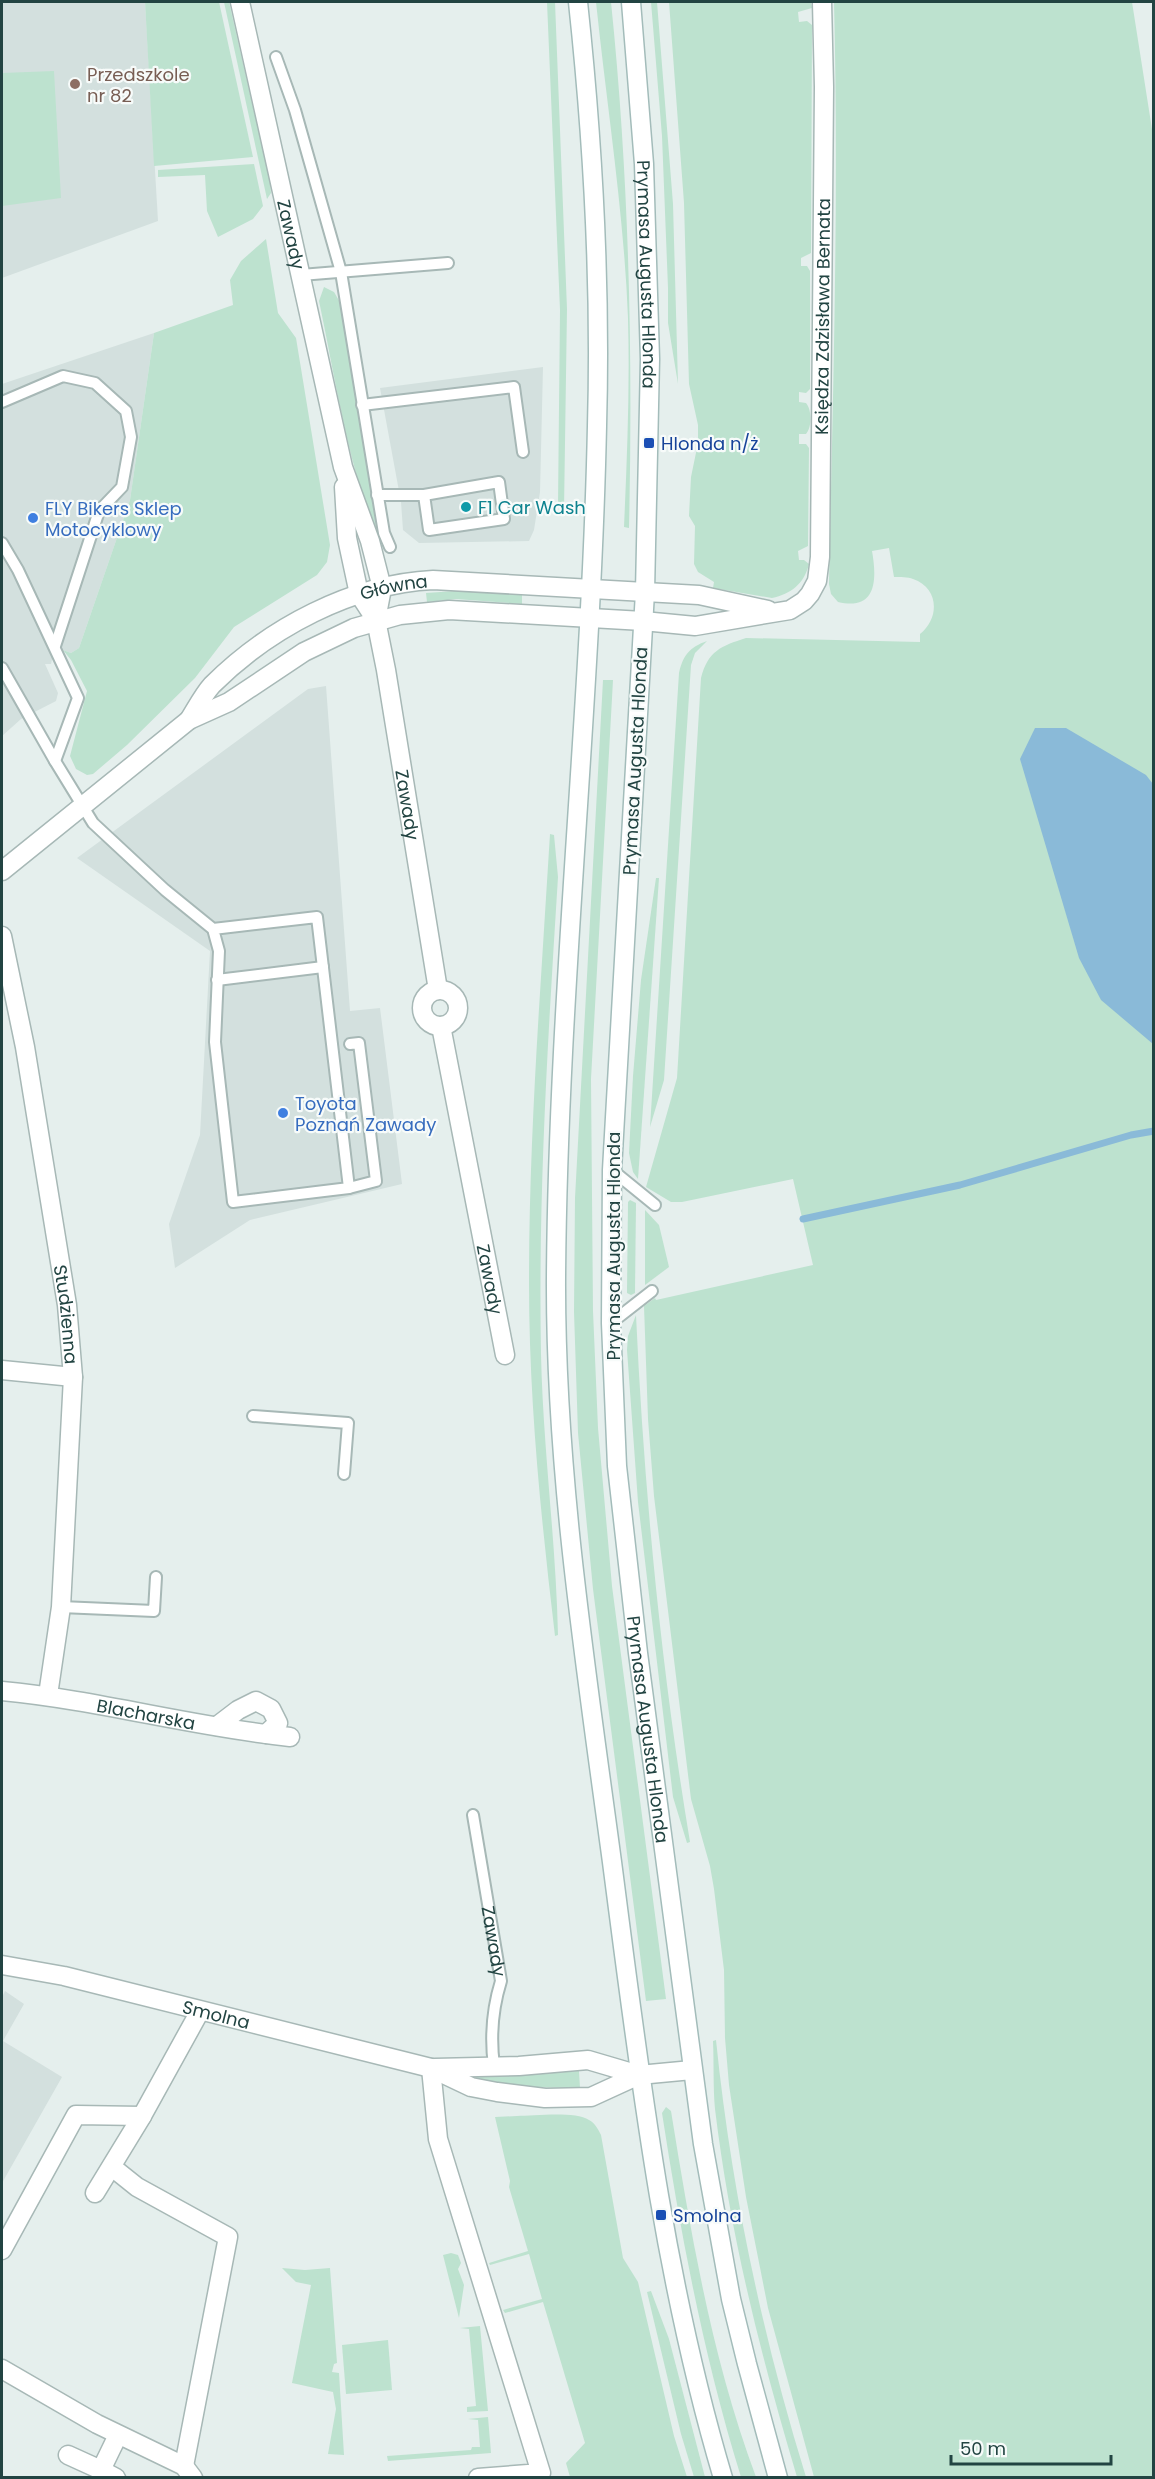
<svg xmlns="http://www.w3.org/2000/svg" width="1155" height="2479" font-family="Poppins,sans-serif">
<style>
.built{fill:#d3e0de}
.green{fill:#bde2cf}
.water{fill:#8abad8}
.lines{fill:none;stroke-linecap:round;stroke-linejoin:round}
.stream{stroke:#8abad8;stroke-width:7}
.service-casing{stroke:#a7b8b6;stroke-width:14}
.minor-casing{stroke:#a7b8b6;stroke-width:21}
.tertiary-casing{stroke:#a7b8b6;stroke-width:21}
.secondary-casing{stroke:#a3bcba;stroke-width:21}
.service{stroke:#fff;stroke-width:10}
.minor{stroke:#fff;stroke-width:18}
.tertiary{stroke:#fff;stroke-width:18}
.secondary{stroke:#fff;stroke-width:18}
.education-dot{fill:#8d6e63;stroke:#f7fbfa;stroke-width:2}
.transit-dot{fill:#1a4fb4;stroke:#f7fbfa;stroke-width:2}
.culture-dot{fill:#0f9aa8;stroke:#f7fbfa;stroke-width:2}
.shop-dot{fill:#3f7fe0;stroke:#f7fbfa;stroke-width:2}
.labels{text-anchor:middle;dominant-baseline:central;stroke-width:4.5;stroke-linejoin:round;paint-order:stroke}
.education-label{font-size:18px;fill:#785e54;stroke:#f7fbfa;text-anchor:start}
.street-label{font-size:18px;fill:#224442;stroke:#f7fbfa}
.transit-label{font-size:18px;fill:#164399;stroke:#f7fbfa;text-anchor:start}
.culture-label{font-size:18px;fill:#0d838f;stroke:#f7fbfa;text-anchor:start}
.shop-label{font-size:18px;fill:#366cbe;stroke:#f7fbfa;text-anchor:start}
</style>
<rect width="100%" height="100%" fill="#e5efed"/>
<!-- built -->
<g class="built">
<path d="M2 2H145L158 221 2 278Z"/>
<path d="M154 333 130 500 79 648 71 653 63 650 53 655 51 664H45L58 693 56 701 21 719 2 736V384Z"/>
<path d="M543 367 540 492 534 530 529 541 419 543 403 530 401 502 380 388Z"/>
<path d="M326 686 350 1011 380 1008 402 1184 250 1220 175 1268 169 1224 200 1135 210 951 77 858 308 689Z"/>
<path d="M5 1991 24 2004 3 2041 62 2077 2 2183V1997Z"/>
</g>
<!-- green -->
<g class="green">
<path d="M145 2H219L253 157 154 166Z"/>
<path d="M224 2H229L270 182 271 193 267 199Z"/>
<path d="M547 2H555L567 309 564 511 558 505 560 310Z"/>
<path d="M596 2H611C629 177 633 352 629 528L624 527C627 458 630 388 628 318 624 213 607 107 596 2Z"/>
<path d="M651 2H657L673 204 678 384 668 323V288L662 136Z"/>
<path d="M669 2H811L812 8 798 12 799 22 807 21 812 25 811 253 801 258V266H807L810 271V389L806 393 799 392V402L806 403C812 410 812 427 806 434H799V444H806L809 448 808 546 798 551 799 560H804L809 564C804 584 791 594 772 598L713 588 714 582 698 572 694 564 695 526 689 516 691 477 698 443V425L689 384 684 203Z"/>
<path d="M834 2H1132L1154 142 1153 2477H814L768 2308 746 2197 729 2085 725 2038 724 1970 714 1889 710 1866 691 1799 654 1496 648 1419 644 1306 655 1298 656 1300 813 1265 793 1179 682 1202H671L646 1187 677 1078 701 678C708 651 721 646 746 638L920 642V634C940 618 939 588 913 579 908 577 900 577 894 577L889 548 872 551C877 579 877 611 838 602L831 594 829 584C833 390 839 195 834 2Z"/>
<path d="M54 71 61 198 2 206V73Z"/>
<path d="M254 164 263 206 253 219 218 237 207 211 205 175 158 177V170Z"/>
<path d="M266 239 278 313 296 338 330 545 327 562 317 575 234 627 195 678 127 745 93 774 87 775 76 769 70 756 87 691 71 660 63 650 71 653 79 648 130 500 154 333 233 305 230 280 241 261Z"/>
<path d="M324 287 334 292 341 304 378 537C348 467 335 376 319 301Z"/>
<path d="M455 591 522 594V604L456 599 427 602 426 593Z"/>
<path d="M707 641 695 653 691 665 664 1080 650 1127 679 673C683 655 690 647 707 641Z"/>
<path d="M603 680H613L591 1079 593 1311 598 1428 612 1586 666 1999 646 2001 593 1589 578 1433 574 1312 575 1198Z"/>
<path d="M550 834 554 835 558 877C548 1036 538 1195 541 1354 543 1448 556 1542 558 1635L555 1636C541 1518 529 1401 529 1283 529 1133 541 983 550 834Z"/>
<path d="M656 878H659L638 1179 633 1172 629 1153 633 1076 641 980Z"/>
<path d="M630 1200 636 1203 635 1293 631 1295 627 1293 628 1202Z"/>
<path d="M645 1210 659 1225 669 1267 645 1285Z"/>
<path d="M636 1315C644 1491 661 1668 690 1842L687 1843 673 1797 638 1502 627 1350 628 1336Z"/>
<path d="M716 2040C731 2188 762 2335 806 2477H797C761 2357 730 2234 715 2109 713 2087 714 2063 713 2041Z"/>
<path d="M579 2071 580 2088 521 2087 467 2076 468 2072 522 2074Z"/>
<path d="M666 2107 671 2111C691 2235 712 2359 756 2477H741C704 2358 681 2236 662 2113Z"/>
<path d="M517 2116C534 2116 575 2111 589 2120 595 2123 598 2129 601 2135L623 2258 638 2282 674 2436 687 2477H570L566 2463 585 2443 543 2302 505 2313 503 2310 542 2299 529 2254 490 2265 489 2263 528 2251 509 2187 510 2181 495 2117Z"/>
<path d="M451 2253 458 2255 461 2263 458 2269 464 2285 459 2318 443 2255Z"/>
<path d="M282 2268 305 2270 330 2268 337 2363 334 2364 332 2372 339 2373 344 2455 328 2454 336 2409 333 2392 292 2383 311 2285 296 2282Z"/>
<path d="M651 2291 669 2339 705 2477H694L681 2434 647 2292Z"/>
<path d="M480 2326 488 2411 467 2412V2407L476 2406 469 2329 460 2328Z"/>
<path d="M388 2340 392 2390 346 2394 342 2345Z"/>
<path d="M488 2417 491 2453 388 2461 387 2456 471 2450 472 2447H480L478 2420 468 2419Z"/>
</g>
<!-- water -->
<path class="water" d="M1035 728H1066L1146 775 1153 784V1044L1101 1000 1079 958 1020 759Z"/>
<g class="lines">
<!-- stream -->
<path class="stream" d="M803 1219 960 1185 1131 1135 1154 1131"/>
<!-- service casing -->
<g class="service-casing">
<g id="service">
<path d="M276 57 295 110 341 272 384 533 390 547"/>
<path d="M301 275 448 263"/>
<path d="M2 402 63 376 95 383 126 411 131 437 122 487 99 511 55 646"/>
<path d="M362 405 514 387 523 452"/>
<path d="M377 495H424L499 482 504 519 429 530 424 495"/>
<path d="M2 543 18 570 78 698 55 761"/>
<path d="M2 668 55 761 93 823 165 890 213 929 219 951 215 1042 233 1202 349 1188 317 917 213 929"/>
<path d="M217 980 323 967"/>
<path d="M612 1170 655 1205"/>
<path d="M349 1188 376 1181 359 1043 350 1044"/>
<path d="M611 1323 652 1291"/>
<path d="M253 1416 348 1423 344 1474"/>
<path d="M61 1607 154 1611 156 1577"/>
<path id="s1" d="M473 1815 501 1981C492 2010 490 2036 494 2066"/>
</g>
</g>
<!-- minor casing -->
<g class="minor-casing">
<g id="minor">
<path id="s2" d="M240 2 343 467 370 541 382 588 376 620"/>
<path id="s3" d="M344 487 347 538 359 594 376 620 386 670 438 990"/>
<path d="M645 592 699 595 768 610"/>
<path id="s4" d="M643 621 695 626 790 610 804 601 810 594 817 581 820 557 824 87 822 2"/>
<path id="s5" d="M2 936 25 1047 67 1305 73 1377 61 1607 48 1695"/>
<circle cx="440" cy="1008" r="18"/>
<path id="s6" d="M441 1026 505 1355"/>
<path d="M2 1370 73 1377"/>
<path id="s7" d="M2 1691C98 1700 193 1727 290 1737"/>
<path d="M217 1726 238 1710 256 1701 271 1709 278 1723 266 1734"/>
<path d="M431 2068 438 2139 541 2473 478 2478"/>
<path d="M112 2167 137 2187 228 2237 184 2466"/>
<path d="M95 2193 142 2116 200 2011"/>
<path d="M2 2250 76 2115 142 2116"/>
<path d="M2 2369 97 2424 184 2466 193 2478"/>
<path d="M68 2455 101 2470"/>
<path d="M116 2478 101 2470 118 2435"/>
</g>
</g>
<!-- tertiary casing -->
<g class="tertiary-casing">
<g id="tertiary">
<path id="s8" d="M189 720C196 709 203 695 212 685 269 628 352 584 433 580L645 592"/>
<path d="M2 871 189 720 229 702 304 652 354 628 400 615 449 610 643 621"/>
<path id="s9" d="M2 1965 64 1976 431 2068 471 2087 497 2092 545 2098 591 2097 639 2075 692 2070"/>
<path d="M435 2068 519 2066 588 2060 639 2075"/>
</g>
</g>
<!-- secondary casing -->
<g class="secondary-casing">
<g id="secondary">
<path d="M578 2C593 142 601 285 597 426 591 710 558 993 556 1277 555 1473 586 1668 612 1862 639 2069 663 2277 723 2478"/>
<path id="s10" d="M631 2 644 164 650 359 645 592 612 1170 611 1323 617 1466 638 1653 703 2144 731 2299 747 2364 778 2478"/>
</g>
</g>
<!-- service -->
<use href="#service" class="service"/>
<!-- minor -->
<use href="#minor" class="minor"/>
<!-- tertiary -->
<use href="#tertiary" class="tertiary"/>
<!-- secondary -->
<use href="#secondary" class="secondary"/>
</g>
<!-- markers -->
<circle class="education-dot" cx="75" cy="84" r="6"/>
<g class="transit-dot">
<rect x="643" y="437" width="12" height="12" rx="3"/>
<rect x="655" y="2209" width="12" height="12" rx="3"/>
</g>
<circle class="culture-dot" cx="466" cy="507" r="6"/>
<g class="shop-dot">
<circle cx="33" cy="518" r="6"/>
<circle cx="283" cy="1113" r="6"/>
</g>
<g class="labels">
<!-- education labels -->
<g class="education-label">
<text x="87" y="74">Przedszkole<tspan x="87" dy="21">nr 82</tspan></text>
</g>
<!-- street labels -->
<g class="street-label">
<text stroke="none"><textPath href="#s2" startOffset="238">Zawady</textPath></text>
<text stroke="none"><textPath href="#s10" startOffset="273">Prymasa Augusta Hlonda</textPath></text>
<text stroke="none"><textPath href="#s4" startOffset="454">Księdza Zdzisława Bernata</textPath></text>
<text stroke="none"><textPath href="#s8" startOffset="252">Główna</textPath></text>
<text transform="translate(635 761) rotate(-87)">Prymasa Augusta Hlonda</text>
<text stroke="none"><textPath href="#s3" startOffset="327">Zawady</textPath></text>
<text transform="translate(613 1246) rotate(-90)">Prymasa Augusta Hlonda</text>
<text stroke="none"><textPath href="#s6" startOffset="258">Zawady</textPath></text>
<text stroke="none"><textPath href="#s5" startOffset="384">Studzienna</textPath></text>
<text stroke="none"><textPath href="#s7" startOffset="146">Blacharska</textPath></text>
<text stroke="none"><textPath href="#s10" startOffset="1731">Prymasa Augusta Hlonda</textPath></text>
<text stroke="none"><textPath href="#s1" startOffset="128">Zawady</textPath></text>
<text stroke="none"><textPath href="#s9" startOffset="220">Smolna</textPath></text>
</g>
<!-- transit labels -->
<g class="transit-label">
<text x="661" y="443">Hlonda n/ż</text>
<text x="673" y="2215">Smolna</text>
</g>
<!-- culture labels -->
<g class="culture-label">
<text x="478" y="507">F1 Car Wash</text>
</g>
<!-- shop labels -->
<g class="shop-label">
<text x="45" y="508">FLY Bikers Sklep<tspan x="45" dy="21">Motocyklowy</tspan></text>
<text x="295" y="1103">Toyota<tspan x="295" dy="21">Poznań Zawady</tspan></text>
</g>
</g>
<!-- border -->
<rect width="1155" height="2479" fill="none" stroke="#224442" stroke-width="6"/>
<!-- scale -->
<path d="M951 2455v9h160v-9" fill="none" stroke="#224442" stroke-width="3"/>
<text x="960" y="2455" font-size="18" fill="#224442" stroke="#f7fbfa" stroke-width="4.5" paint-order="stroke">50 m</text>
</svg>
